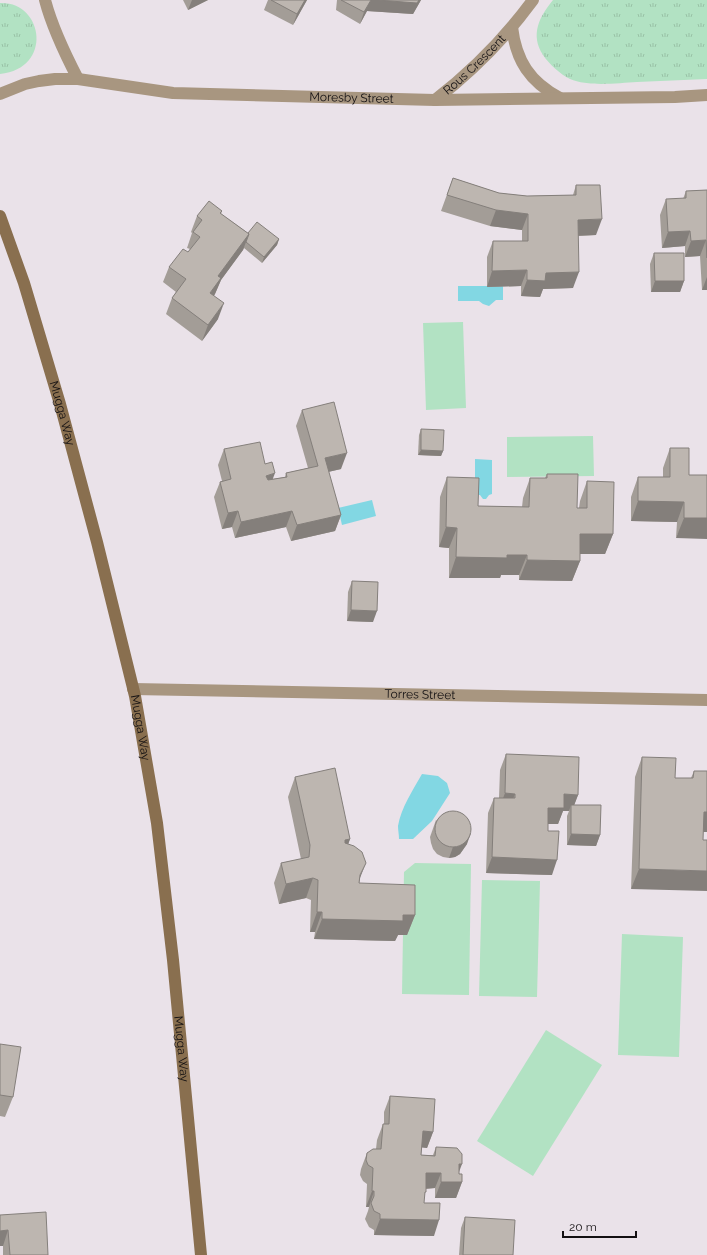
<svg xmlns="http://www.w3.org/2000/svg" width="707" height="1255" font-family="Raleway,sans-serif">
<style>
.grass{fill:url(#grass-tufts)}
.pitch{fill:#b2e2c3}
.water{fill:#82d7e3}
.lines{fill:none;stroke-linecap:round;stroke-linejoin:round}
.street{stroke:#a89680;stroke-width:12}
.secondary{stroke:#896f4f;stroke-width:12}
.wall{fill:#a39d97}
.shaded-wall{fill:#847f7b}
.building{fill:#bdb6b0;stroke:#847f7b}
.labels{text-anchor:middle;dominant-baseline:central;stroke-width:3.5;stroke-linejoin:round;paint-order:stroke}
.street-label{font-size:12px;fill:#131012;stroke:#eae2e9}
</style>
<defs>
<pattern id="grass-tufts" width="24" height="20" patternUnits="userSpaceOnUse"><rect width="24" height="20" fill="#b2e2c3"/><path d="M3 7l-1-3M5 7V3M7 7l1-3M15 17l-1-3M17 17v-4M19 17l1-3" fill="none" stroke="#98c1a6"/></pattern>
</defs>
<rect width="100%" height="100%" fill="#eae2e9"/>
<!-- grass -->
<g class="grass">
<path d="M553 0H707V79C684 80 660 81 637 82 618 83 588 87 570 79 560 74 549 64 543 55 530 35 539 17 553 0Z"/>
<path d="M0 3C43 1 54 68 0 74Z"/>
</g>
<!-- pitch -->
<g class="pitch">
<path d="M463 322 466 408 426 410 423 323Z"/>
<path d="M593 436 594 476 507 477V437Z"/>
<path d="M415 863 471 864 469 995 402 994 404 872Z"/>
<path d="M482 880 540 881 537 997 479 996Z"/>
<path d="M622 934 683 937 679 1057 618 1055Z"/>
<path d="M546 1030 602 1065 533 1176 477 1141Z"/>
</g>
<!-- water -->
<g class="water">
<path d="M458 286H503V300H496L489 306 483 304 479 301H458Z"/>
<path d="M475 459 492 460V494L489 495 486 499H483L480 495H475Z"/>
<path d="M372 500 376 516 342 525 338 508Z"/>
<path d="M422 774 438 776 447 783 450 793 432 821 413 839H399C399 835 398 830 398 826 401 808 413 790 422 774Z"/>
</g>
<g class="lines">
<!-- street -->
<g class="street">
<path d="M45 0C52 27 65 54 78 79"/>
<path d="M512 27C516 61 530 82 560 98"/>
<path id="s1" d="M0 94 25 84 39 81 55 79H78L173 93 435 100 675 97 707 95"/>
<path id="s2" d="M435 100C471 72 506 37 533 0"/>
<path id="s3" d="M133 689 707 700"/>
</g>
<!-- secondary -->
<path class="secondary" id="s4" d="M0 216 24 283 60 404 97 542 135 696 157 823 173 960 201 1255"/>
</g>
<!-- wall -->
<g class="wall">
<path d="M183 0H208L188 10Z"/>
<path d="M268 0H307L293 25 264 10Z"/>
<path d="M337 0H421L413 14 367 11 360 24 336 10Z"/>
<path d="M453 178 499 193 527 196 573 195 576 185 596 235 578 236 573 288 543 289 540 297 521 296V286L487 287V257L493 241H522V230L490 226 441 211Z"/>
<path d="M707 190V290H702L700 256 685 257V246L662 248 660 215 666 199H683L686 191Z"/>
<path d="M222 211 221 214 248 233 279 239 277 245 262 263 244 248 243 250 221 280 214 296 218 319 202 341 166 314 172 298 176 292 163 282 169 267 188 252 190 249 187 248 192 233 191 232 197 216Z"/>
<path d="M654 253 684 281 680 292H651L650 264Z"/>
<path d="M302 410 341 469 328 472 341 515 335 531 291 541 286 527 235 538 232 527 222 529 214 497 220 482 222 481 218 465 224 449 265 464 273 479 285 477 286 473 308 468 296 426Z"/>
<path d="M421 429 443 451 441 456 418 455 419 435Z"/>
<path d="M670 448 689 475H707L676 538 677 522 631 521V497L638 477H663V468Z"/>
<path d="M547 474 577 508H579L580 501 587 481 613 534 605 554H580V561L572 581 519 580V575H501L500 578H449V548L439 547 440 497 447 477 478 506 522 507 523 498 530 478H545Z"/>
<path d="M352 581 373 622 347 621 348 592Z"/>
<path d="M506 754 578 795 574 805 600 835 596 846 567 845V816L569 811H563L558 824H548V831L552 875 486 873 488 813 494 798H499L500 770Z"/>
<path d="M642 757 675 778H691L694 771H707V832H703L631 889 635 777Z"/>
<path d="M295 777 350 839 348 844 360 880 359 883 415 915 407 935H398L395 941 314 939 315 932H310L311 900 306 898 279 904 274 883 281 863 301 859 288 797Z"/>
<path d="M436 820 467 844 460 854 455 857 449 858 443 857 437 854 433 849 431 843 430 837Z"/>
<path d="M0 1044 13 1097 5 1117 0 1116Z"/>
<path d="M390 1096 433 1132 427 1148 422 1147 421 1155H433L436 1147 459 1173 462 1182 456 1198H435V1188L426 1189 424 1197V1203L434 1236 374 1235V1230L369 1227 365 1219 368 1211 369 1207H366L367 1184 363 1181 360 1175 361 1169 367 1153 376 1149 377 1140 383 1124H384V1112Z"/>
<path d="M0 1215 48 1255H3V1246H0Z"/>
<path d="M465 1217 513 1255H459L461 1228Z"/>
</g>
<!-- shaded-wall -->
<g class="shaded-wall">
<path d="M192 0H208L188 10Z"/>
<path d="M305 0H307L293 25 297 14Z"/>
<path d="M371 0H421L413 14 367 11 360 24 364 12Z"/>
<path d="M496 210 528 214 522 230 490 226Z"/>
<path d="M602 219 596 235 572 236 578 220Z"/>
<path d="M690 231 685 246 662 248 668 232Z"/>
<path d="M249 234 243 250 221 280 215 294 204 309 218 276Z"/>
<path d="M279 239 277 245 262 263 264 257Z"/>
<path d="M706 240 700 256 685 257 691 241Z"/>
<path d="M527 270 521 286 487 287 492 271Z"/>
<path d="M579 272 573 288 543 289 540 297 521 296 527 280 546 273Z"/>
<path d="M707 277V290H702Z"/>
<path d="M655 281H684L680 292H651Z"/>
<path d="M224 303 218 319 202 341 208 325Z"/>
<path d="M421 450 443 451 441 456 418 455Z"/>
<path d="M347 453 341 469 319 474 325 458Z"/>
<path d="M275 473 269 489 266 476Z"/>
<path d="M638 501 684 502 677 522 631 521Z"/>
<path d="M238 511 232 527 222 529 228 513Z"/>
<path d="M292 511 286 527 235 538 241 522Z"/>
<path d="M341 515 335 531 291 541 297 525Z"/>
<path d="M684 518H707V539L676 538Z"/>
<path d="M446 527 457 528 449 548 439 547Z"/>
<path d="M580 534H613L605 554H573Z"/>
<path d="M507 555H527L519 575H501L500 578H449L456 557Z"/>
<path d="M527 560 580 561 572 581 519 580Z"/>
<path d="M351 610 377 611 373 622 347 621Z"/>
<path d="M505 793 515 794 509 809H499Z"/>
<path d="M564 794 578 795 572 811 571 805 569 811H563L558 824H543L548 808Z"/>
<path d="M704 812H707V832H697Z"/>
<path d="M471 833 467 844 460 854 455 857 449 858 453 847Z"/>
<path d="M571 834 600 835 596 846 567 845Z"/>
<path d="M350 839 343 859 345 840Z"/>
<path d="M492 857 557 860 552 875 486 873Z"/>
<path d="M366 863 358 883 360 875Z"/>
<path d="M639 869 707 871V891L631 889Z"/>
<path d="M313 878 306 898 279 904 286 884Z"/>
<path d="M317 912H322L315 932H310Z"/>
<path d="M403 915H415L407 935H398L395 941 314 939 322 919Z"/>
<path d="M423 1131 433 1132 427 1148 417 1147Z"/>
<path d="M459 1164H462L456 1180Z"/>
<path d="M426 1173H441L435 1188 420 1189Z"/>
<path d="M441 1182H462L456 1198H435Z"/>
<path d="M372 1191H374L369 1207H366Z"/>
<path d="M380 1219 439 1220 434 1236 374 1235Z"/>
<path d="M8 1230 3 1246H0V1231Z"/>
</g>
<!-- building -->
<g class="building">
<path d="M271 0H305L297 14Z"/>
<path d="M341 0H371L364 12Z"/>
<path d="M377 0H419L417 3Z"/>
<path d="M453 178 499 193 527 196 576 195V185H600L602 219 578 220 579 272 546 273 545 281 527 280V270L492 271 493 241H528V214L496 210 447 195Z"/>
<path d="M707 190V258L706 240 691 241 690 231 668 232 666 199 686 198V191Z"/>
<path d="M209 201 222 211 220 213 249 234 218 276 221 278 210 293 224 303 208 325 172 298 186 279 169 267 183 249 188 252 200 237 193 232 202 220 197 216Z"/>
<path d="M257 222 279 239 264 257 246 242 249 234 248 233Z"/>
<path d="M654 253H684V281H655Z"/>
<path d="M334 402 347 453 325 458 341 515 297 525 292 511 241 522 238 511 228 513 220 482 231 479 224 449 260 442 265 464 272 462 275 473 266 476 268 480 287 477 286 473 318 466 302 410Z"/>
<path d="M421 429 444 430 443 451 421 450Z"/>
<path d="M670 448H689V475H707V518H684V502L638 501V477H670Z"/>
<path d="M547 474H578L577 508H587V481L614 482 613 534H580V561L527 560V555H507V558L456 557 457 528 446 527 447 477 479 478 478 506 529 507 530 478H547Z"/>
<path d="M352 581 378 582 377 611 351 610Z"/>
<path d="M506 754 579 757 578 795 564 794V808H548V831H559L557 860 492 857 494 798H515V794L505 793Z"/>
<path d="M642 757 676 758 675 778H693L694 771H707V812H704L703 840H707V871L639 869Z"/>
<path d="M335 768 350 839 345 840V843L354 846 362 852 366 863 360 875 359 883 415 885V915H403V921L322 919V912H317L318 880 313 878 286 884 281 863 309 857 310 845 295 777Z"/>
<path d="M571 805H601L600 835 571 834Z"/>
<circle cx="453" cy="829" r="18"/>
<path d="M0 1044 21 1047 13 1097 0 1095Z"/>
<path d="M390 1096 435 1099 433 1132 423 1131 421 1155 435 1156 436 1147 457 1148 462 1154V1164H459V1174H462V1182H441V1173H426V1192H425L424 1203H440L439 1220 380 1219V1214L374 1211 371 1203 374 1196V1191H372L373 1168 368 1165 366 1160 367 1153 373 1149H381L383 1124H389Z"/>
<path d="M46 1212 48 1255H10L8 1230 0 1231V1215Z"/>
<path d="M465 1217 515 1220 513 1255H463Z"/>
</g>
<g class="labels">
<!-- street labels -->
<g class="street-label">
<text stroke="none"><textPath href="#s2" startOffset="53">Rous Crescent</textPath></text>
<text stroke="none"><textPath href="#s1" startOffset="355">Moresby Street</textPath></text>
<text stroke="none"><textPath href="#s4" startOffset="207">Mugga Way</textPath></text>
<text stroke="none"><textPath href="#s3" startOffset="287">Torres Street</textPath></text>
<text stroke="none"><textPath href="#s4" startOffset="531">Mugga Way</textPath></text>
<text stroke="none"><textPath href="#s4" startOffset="855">Mugga Way</textPath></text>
</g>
</g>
<!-- scale -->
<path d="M563 1231v6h73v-6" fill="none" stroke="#131012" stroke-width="2"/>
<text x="569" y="1231" font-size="12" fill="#131012" stroke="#eae2e9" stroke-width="3" paint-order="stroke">20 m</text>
</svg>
